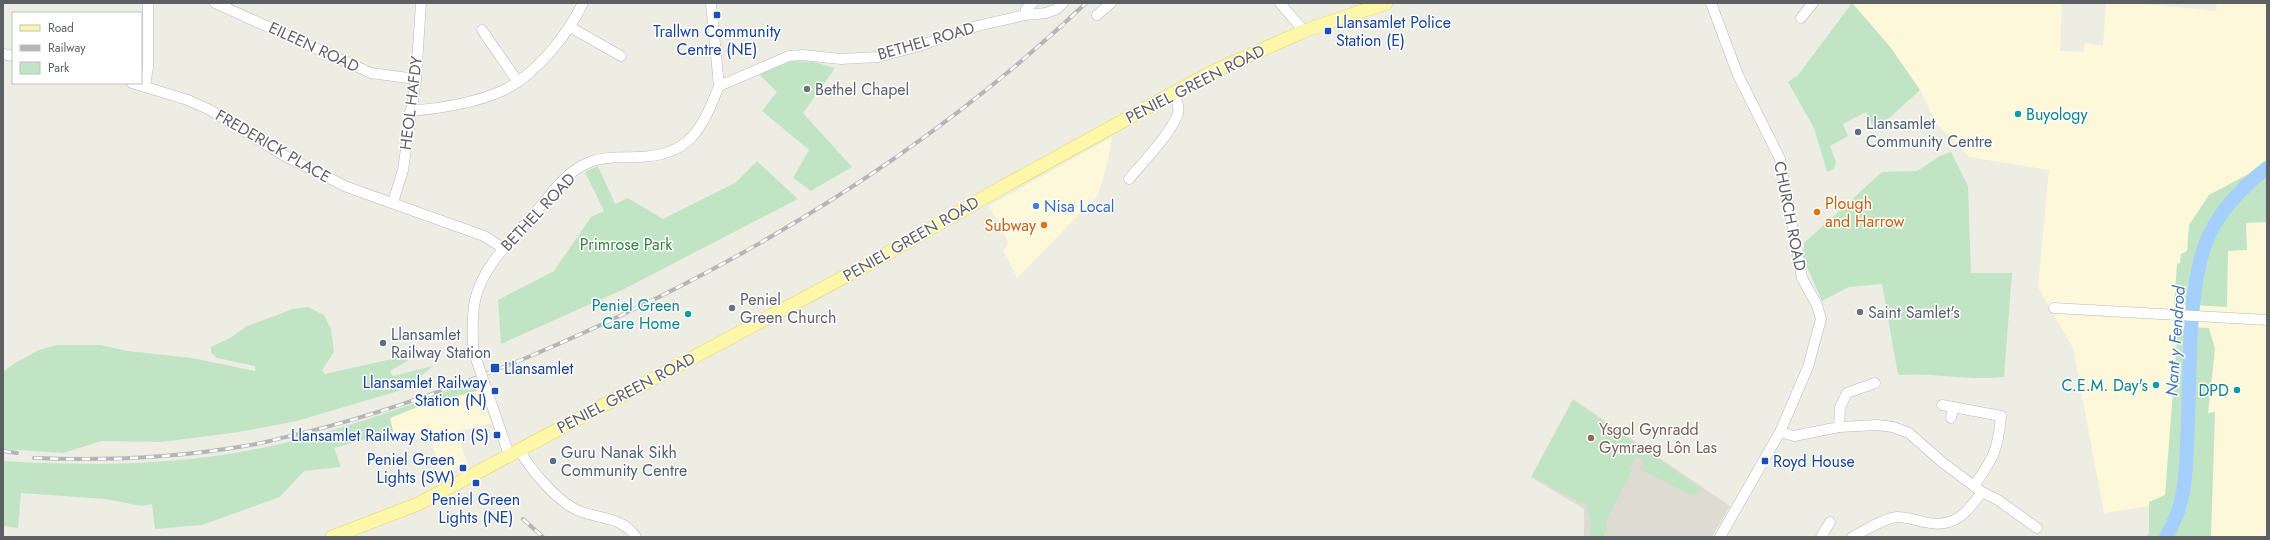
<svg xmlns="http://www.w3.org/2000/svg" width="2270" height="540" font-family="Jost,sans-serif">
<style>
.commercial{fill:#fdf8da}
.education{fill:#dedcd2}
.green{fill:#c1e5c4}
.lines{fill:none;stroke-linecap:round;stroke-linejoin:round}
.river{stroke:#a5cffd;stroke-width:14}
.minor-casing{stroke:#b6b9be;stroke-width:11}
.major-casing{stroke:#eed25d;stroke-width:14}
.minor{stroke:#fff;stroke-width:10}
.major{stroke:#fdf7aa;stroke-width:13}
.rail-casing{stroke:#b4b5b5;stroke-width:4}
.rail{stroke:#fff;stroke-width:2.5;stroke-dasharray:8;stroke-linecap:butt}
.minor-bridge-casing{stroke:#b6b9be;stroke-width:11;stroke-linecap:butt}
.minor-bridge{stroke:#fff;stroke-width:10}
.transit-dot{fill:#1a4fb4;stroke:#fff;stroke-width:1.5}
.worship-dot{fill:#6b7280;stroke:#fff;stroke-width:1.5}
.culture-dot{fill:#0f9aa8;stroke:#fff;stroke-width:1.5}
.service-dot{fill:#5c6f8a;stroke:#fff;stroke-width:1.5}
.shop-dot{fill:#3f7fe0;stroke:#fff;stroke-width:1.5}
.food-dot{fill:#e8710a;stroke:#fff;stroke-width:1.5}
.education-dot{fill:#8d6e63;stroke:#fff;stroke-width:1.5}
.labels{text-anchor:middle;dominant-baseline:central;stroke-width:3;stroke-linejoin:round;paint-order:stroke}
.transit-label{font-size:16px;fill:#164399;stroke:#fff;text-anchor:start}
.street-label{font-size:16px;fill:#5c5f64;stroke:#fff}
.worship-label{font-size:16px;fill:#5b616d;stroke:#fff;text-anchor:start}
.culture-label{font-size:16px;fill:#0d838f;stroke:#fff;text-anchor:end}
.service-label{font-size:16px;fill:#4e5e75;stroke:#fff;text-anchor:start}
.food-label{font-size:16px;fill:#c56008;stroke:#fff;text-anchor:start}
.shop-label{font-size:16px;fill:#366cbe;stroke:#fff;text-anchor:start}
.park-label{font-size:16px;fill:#368140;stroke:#fff}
.education-label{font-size:16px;fill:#785e54;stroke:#fff;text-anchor:start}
.water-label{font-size:17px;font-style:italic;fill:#4473b7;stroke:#fff}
</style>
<rect width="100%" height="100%" fill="#eeede4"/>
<!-- commercial -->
<g class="commercial">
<path d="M1853 3H2062L2060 51 2083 52 2085 43 2103 46 2106 3H2135L2216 11 2217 3H2267V537H2211V496L2104 513 2073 348 2038 287 2049 170 1969 157 1936 123 1920 90 1891 48Z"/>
<path d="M1112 137 1108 160 1098 195 1017 278 1003 250 1007 246 1008 241 989 206Z"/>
<path d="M477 391 492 423 455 432 468 463 444 475 428 434 410 433 394 435 389 418 428 403Z"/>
</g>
<!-- education -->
<path class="education" d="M1573 399 1730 506 1712 537H1584V509L1531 477Z"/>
<!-- green -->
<g class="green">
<path d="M1852 3 1891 48 1920 90 1875 131 1866 112 1843 124 1848 136 1830 146 1836 162 1834 169 1827 172 1814 128 1788 82 1798 75Z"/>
<path d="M792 61 814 62 835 68 803 113 852 167 811 191 793 178 809 150 762 111 777 92 759 74Z"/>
<path d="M1951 152 1968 186 1971 273H2012L2004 377C1968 381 1933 372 1898 375L1882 284 1849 287 1822 301 1803 258 1804 243 1882 172 1917 171 1940 156Z"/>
<path d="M757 161 798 199 624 289 501 344 498 300 554 271 591 217 604 211 585 172 598 166 615 204 628 198 663 219 735 183Z"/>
<path d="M2267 164V222L2246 223 2247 250 2228 251 2227 307 2174 304 2177 264 2180 263 2181 254 2187 251 2189 225 2209 195Z"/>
<path d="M308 307 324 315 331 329 334 352 322 370 325 374 423 352 390 371 393 376 433 366 405 389 297 421 239 432 162 442 102 441 63 453 3 449V372L15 363 39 350 57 345H100L128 351 192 358 255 371V366L217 358 211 353V347L230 338 247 326 293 309Z"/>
<path d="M2178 326 2209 328 2215 349 2208 413 2215 412 2211 537H2146L2149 533V502L2165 495Z"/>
<path d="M474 382 477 391 428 403 390 418 394 435 370 438 334 448 341 467 304 471 280 497 202 525 155 529 152 504 142 506 105 499 21 493 18 528 3 526V461C76 465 148 466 221 455 308 443 392 411 474 382Z"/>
<path d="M1573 400 1703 490 1691 495 1640 469 1644 461 1636 457 1629 468 1632 470 1607 519V530L1603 537H1590L1591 524 1585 502H1579L1532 476Z"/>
</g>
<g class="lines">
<!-- river -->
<path class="river" d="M2166 537C2185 505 2186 478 2187 441 2191 383 2186 299 2205 245 2217 212 2241 188 2267 168"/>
<!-- minor casing -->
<g class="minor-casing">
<g id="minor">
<path d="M215 3 371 73 416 79"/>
<path d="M711 3 719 86"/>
<path d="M1280 3 1304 31"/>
<path d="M1711 3 1738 75 1780 159 1802 278 1817 305 1821 319 1808 367 1780 432 1720 537"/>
<path d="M1025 15 1026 9 1033 3"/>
<path d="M1097 15 1111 3"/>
<path d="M1801 18 1813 3"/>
<path d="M570 27 621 56"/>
<path d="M482 30 518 82"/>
<path d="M3 54 13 56"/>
<path d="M132 83 188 100 210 110 283 155 347 187 484 236 503 248"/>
<path d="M145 86 148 67V3"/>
<path d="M410 111C439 109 480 102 506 89 537 73 568 34 583 3"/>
<path d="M1129 179C1144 161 1169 136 1178 114 1180 106 1176 99 1173 93"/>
<path d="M393 202 403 170 416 79 421 3"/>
<path d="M2054 308 2267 320"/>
<path d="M473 350C473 330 471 309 478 290 488 262 510 241 529 220 548 199 563 172 590 162 606 156 621 158 638 157 690 156 702 129 719 86L789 56 803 55 841 59 878 57 919 46 977 26 1025 15 1046 13 1057 9 1063 3"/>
<path d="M485 385 509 455"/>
<path d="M1942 405 2001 416C1998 451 1993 458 1974 486"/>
<path d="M1951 418 1953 407"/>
<path d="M1839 427 1840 407 1847 393 1875 383"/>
<path d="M1780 432 1794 436 1839 427 1877 425 1893 427 1909 433 1942 462 1982 492 1998 500 2037 528"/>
<path d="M519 449C529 468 554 497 573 508 594 520 620 514 636 537"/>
<path d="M1821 537 1830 522"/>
<path d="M1852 537C1866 530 1882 519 1897 517 1908 517 1914 520 1924 522 1954 529 1966 514 1982 492"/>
</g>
</g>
<!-- major casing -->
<g class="major-casing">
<path id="major" d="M332 537 418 504 876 260 999 189 1212 72 1304 31 1386 3"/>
</g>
<!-- minor -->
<use href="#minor" class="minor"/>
<!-- major -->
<use href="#major" class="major"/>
<!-- rail casing -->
<g class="rail-casing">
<g id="rail">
<path d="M3 451 17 453"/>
<path d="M34 458C106 461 174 458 245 446 265 443 284 437 303 433 377 415 450 389 521 360 727 274 923 158 1086 3"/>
<path d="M523 519 543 537"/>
</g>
</g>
<!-- rail -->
<use href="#rail" class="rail"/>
<!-- minor-bridge casing -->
<g class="minor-bridge-casing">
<path id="minor-bridge" d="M473 350 485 385"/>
</g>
<!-- minor-bridge -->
<use href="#minor-bridge" class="minor-bridge"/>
</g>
<!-- markers -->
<g class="transit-dot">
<rect x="713" y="11" width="8" height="8" rx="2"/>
<rect x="1324" y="27" width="8" height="8" rx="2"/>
<rect x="490" y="363" width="10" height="10" rx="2"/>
<rect x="491" y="387" width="8" height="8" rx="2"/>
<rect x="493" y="431" width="8" height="8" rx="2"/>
<rect x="1761" y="457" width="8" height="8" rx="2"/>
<rect x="459" y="464" width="8" height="8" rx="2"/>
<rect x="472" y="479" width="8" height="8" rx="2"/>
</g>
<g class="worship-dot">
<circle cx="807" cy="89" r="4"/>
<circle cx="732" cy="308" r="4"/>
<circle cx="1860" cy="312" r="4"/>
</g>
<g class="culture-dot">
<circle cx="2018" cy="114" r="4"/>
<circle cx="688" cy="314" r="4"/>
<circle cx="2156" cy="385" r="4"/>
<circle cx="2237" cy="390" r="4"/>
</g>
<g class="service-dot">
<circle cx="1858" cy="132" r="4"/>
<circle cx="383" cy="343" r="4"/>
<circle cx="553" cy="461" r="4"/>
</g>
<circle class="shop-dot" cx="1036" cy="206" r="4"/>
<g class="food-dot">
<circle cx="1817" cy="212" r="4"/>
<circle cx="1044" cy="225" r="4"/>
</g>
<circle class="education-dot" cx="1591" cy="438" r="4"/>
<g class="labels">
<!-- transit labels -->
<g class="transit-label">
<text x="1336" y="22">Llansamlet Police<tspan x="1336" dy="18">Station (E)</tspan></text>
<text x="717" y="31" text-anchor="middle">Trallwn Community<tspan x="717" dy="18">Centre (NE)</tspan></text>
<text x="504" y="368">Llansamlet</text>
<text x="487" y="382" text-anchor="end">Llansamlet Railway<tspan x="487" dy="18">Station (N)</tspan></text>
<text x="489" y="435" text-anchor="end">Llansamlet Railway Station (S)</text>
<text x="455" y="459" text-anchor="end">Peniel Green<tspan x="455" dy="18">Lights (SW)</tspan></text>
<text x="1773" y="461">Royd House</text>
<text x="476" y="499" text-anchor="middle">Peniel Green<tspan x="476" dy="18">Lights (NE)</tspan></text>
</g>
<!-- street labels -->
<g class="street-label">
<text transform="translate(926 41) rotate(-16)">BETHEL ROAD</text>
<text transform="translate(314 47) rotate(25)">EILEEN ROAD</text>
<text transform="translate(1195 84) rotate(-27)">PENIEL GREEN ROAD</text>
<text transform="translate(411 103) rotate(-83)">HEOL HAFDY</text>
<text transform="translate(273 146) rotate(30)">FREDERICK PLACE</text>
<text transform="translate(538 212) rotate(-47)">BETHEL ROAD</text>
<text transform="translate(1790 216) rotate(79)">CHURCH ROAD</text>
<text transform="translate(911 239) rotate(-30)">PENIEL GREEN ROAD</text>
<text transform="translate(626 393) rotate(-28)">PENIEL GREEN ROAD</text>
</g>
<!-- worship labels -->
<g class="worship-label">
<text x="815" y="89">Bethel Chapel</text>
<text x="740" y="299">Peniel<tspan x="740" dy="18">Green Church</tspan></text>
<text x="1868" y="312">Saint Samlet's</text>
</g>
<!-- culture labels -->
<g class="culture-label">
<text x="2026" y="114" text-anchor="start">Buyology</text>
<text x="680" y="305">Peniel Green<tspan x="680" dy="18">Care Home</tspan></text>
<text x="2148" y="385">C.E.M. Day's</text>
<text x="2229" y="390">DPD</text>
</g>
<!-- service labels -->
<g class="service-label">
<text x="1866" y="123">Llansamlet<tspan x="1866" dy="18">Community Centre</tspan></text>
<text x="391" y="334">Llansamlet<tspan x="391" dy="18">Railway Station</tspan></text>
<text x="561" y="452">Guru Nanak Sikh<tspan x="561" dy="18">Community Centre</tspan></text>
</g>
<!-- food labels -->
<g class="food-label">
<text x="1825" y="203">Plough<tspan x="1825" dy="18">and Harrow</tspan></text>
<text x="1036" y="225" text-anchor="end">Subway</text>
</g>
<!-- shop labels -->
<g class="shop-label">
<text x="1044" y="206">Nisa Local</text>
</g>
<!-- park labels -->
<g class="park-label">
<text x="626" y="244">Primrose Park</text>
</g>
<!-- education labels -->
<g class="education-label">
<text x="1599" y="429">Ysgol Gynradd<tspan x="1599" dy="18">Gymraeg Lôn Las</tspan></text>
</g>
<!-- water labels -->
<g class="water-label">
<text transform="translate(2175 341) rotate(-86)">Nant y Fendrod</text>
</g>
</g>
<!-- border -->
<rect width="2270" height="540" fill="none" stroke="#5c5f64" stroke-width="8"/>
<!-- legend -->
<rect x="12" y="12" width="130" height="72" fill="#ffffff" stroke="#bebfc1"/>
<rect x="20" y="25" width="20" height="6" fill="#fdf7aa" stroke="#bebfc1"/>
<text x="48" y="32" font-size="12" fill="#5c5f64">Road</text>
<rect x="20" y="45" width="20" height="6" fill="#b4b5b5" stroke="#bebfc1"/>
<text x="48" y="52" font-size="12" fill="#5c5f64">Railway</text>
<rect x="20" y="62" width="20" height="12" fill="#c1e5c4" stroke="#bebfc1"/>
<text x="48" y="72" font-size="12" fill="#5c5f64">Park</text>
</svg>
